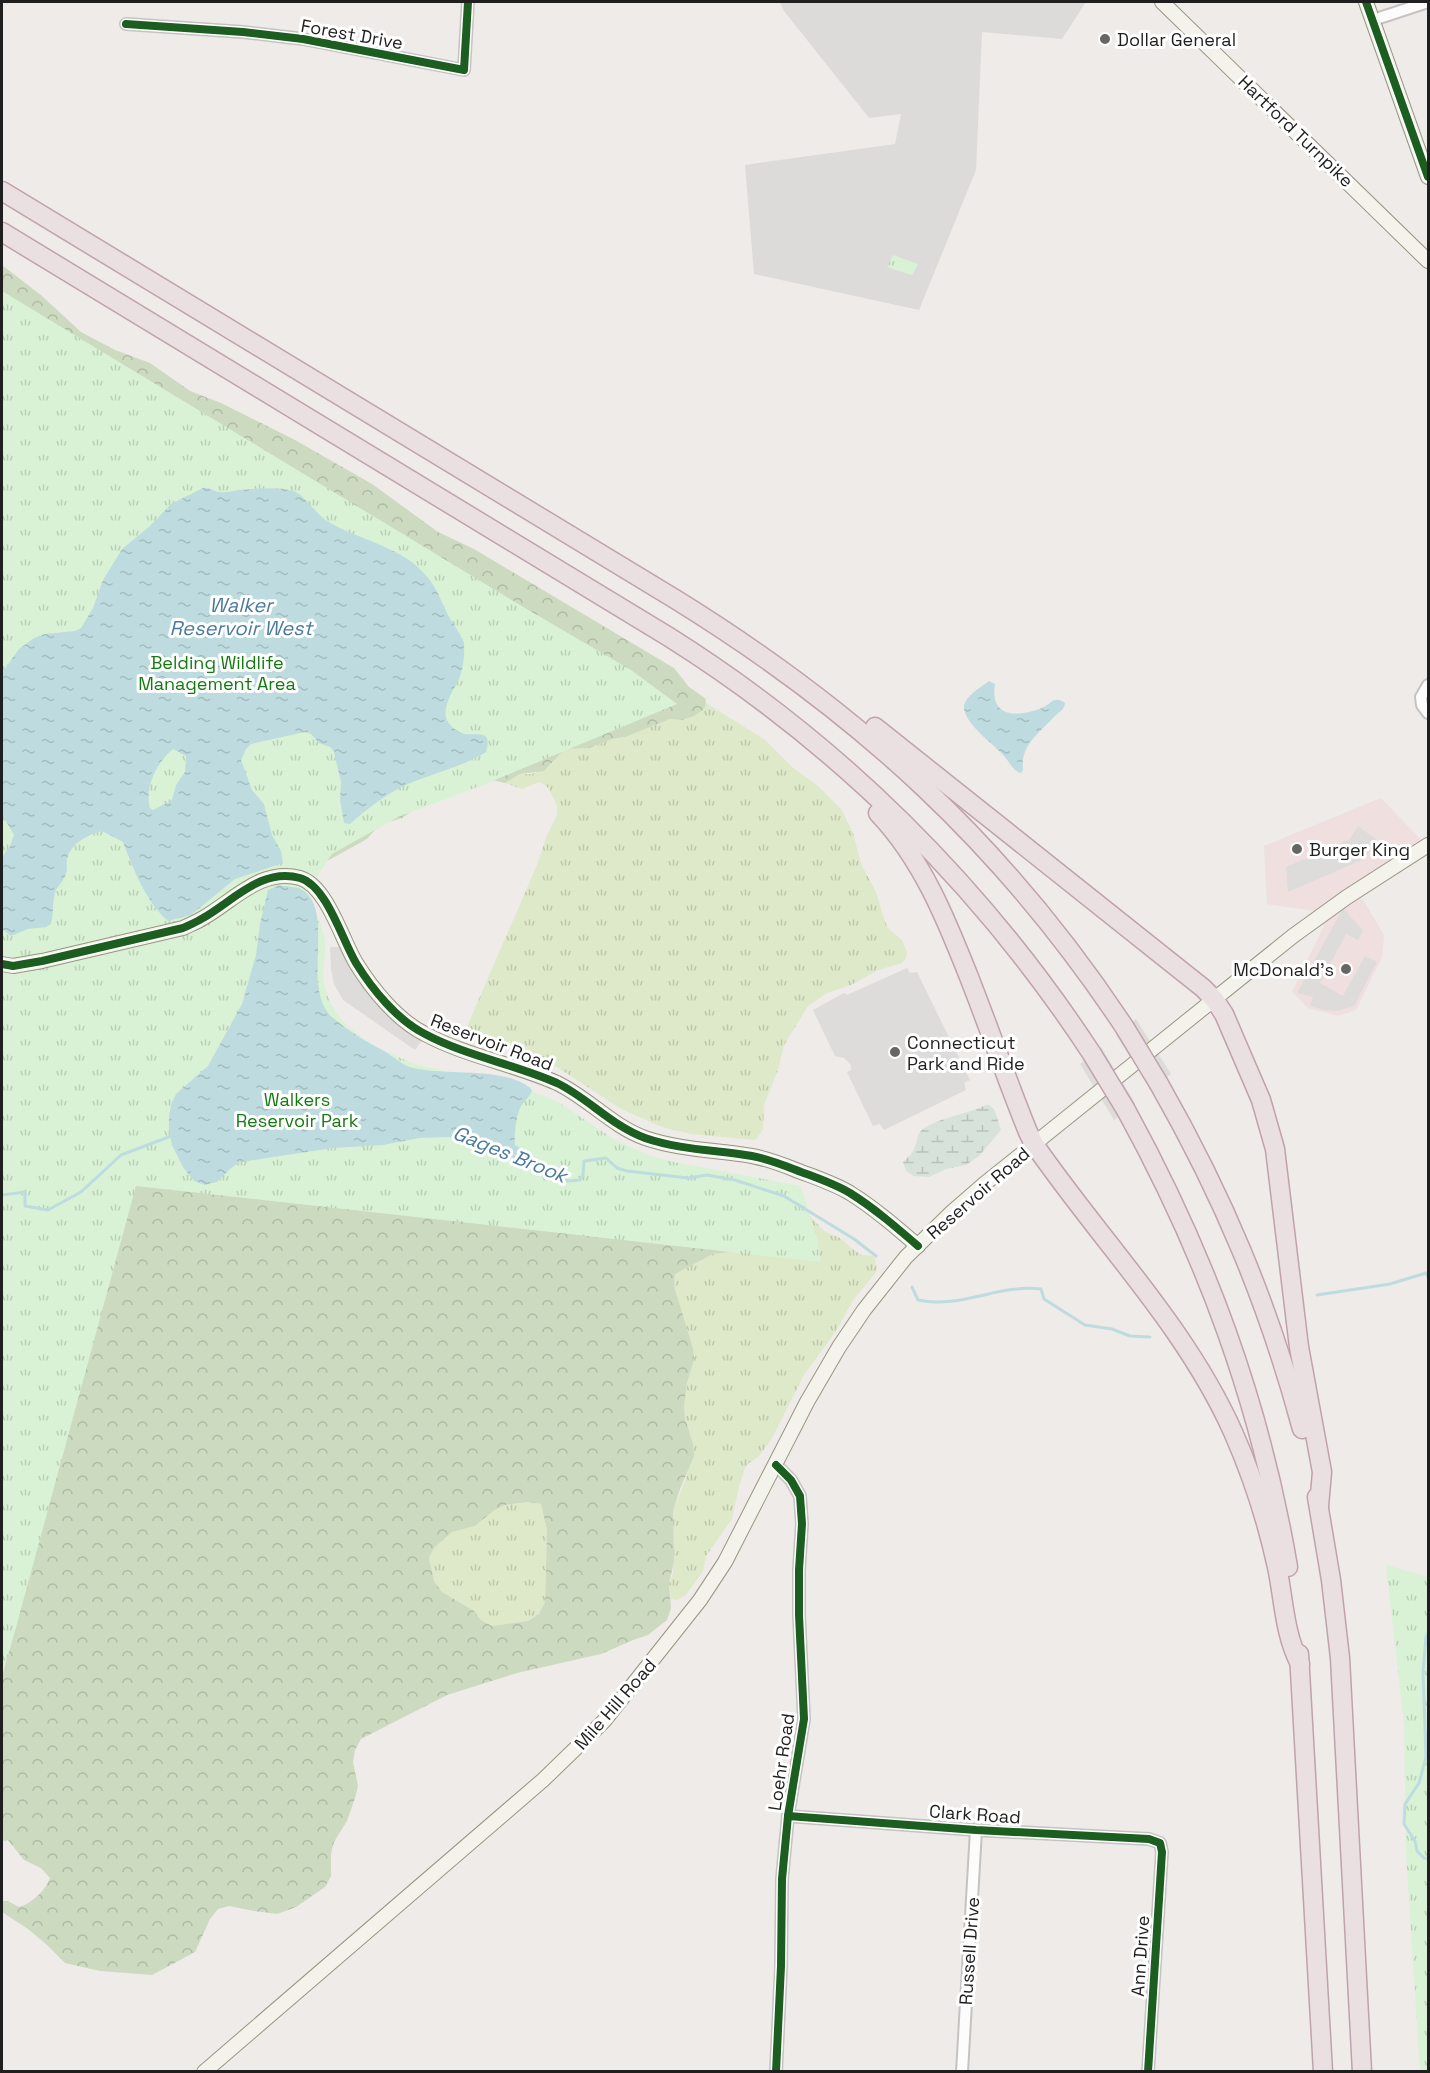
<svg xmlns="http://www.w3.org/2000/svg" width="1430" height="2073" font-family="'Space Grotesk',sans-serif">
<style>
.residential{fill:#dddbd9}
.commercial{fill:#efdfdf}
.grass{fill:url(#grass-tufts)}
.forest{fill:url(#forest-crowns);fill-rule:evenodd}
.wetland{fill:url(#wetland-marsh)}
.park{fill:url(#park-tufts)}
.parking{fill:#dedcdb}
.water{fill:url(#water-ripples);fill-rule:evenodd}
.pier{fill:#dddcdb}
.lines{fill:none;stroke-linecap:round;stroke-linejoin:round}
.stream{stroke:#bedcdf;stroke-width:3}
.street-casing{stroke:#c5c3c2;stroke-width:14}
.secondary-casing{stroke:#979681;stroke-width:16}
.highway-casing{stroke:#c1a1ae;stroke-width:21}
.street{stroke:#fcfcfc;stroke-width:10}
.secondary{stroke:#f4f3eb;stroke-width:14}
.highway{stroke:#eae0e2;stroke-width:18}
.highway-bridge-casing{stroke:#c1a1ae;stroke-width:21;stroke-linecap:butt}
.highway-bridge{stroke:#eae0e2;stroke-width:18}
.cycleway-casing{stroke:#fff;stroke-width:11}
.cycleway{stroke:#1b5e20;stroke-width:8}
.poi-dot{fill:#676665;stroke:#fff;stroke-width:2}
.labels{text-anchor:middle;dominant-baseline:central;stroke-width:6;stroke-linejoin:round;paint-order:stroke}
.street-label{font-size:18px;fill:#1f1f1f;stroke:#fff}
.poi-label{font-size:18px;fill:#1f1f1f;stroke:#fff;text-anchor:start}
.park-label{font-size:18px;fill:#147a11;stroke:#fff}
.water-label{font-size:20px;font-style:italic;fill:#4a7b9c;stroke:#fff}
</style>
<defs>
<pattern id="grass-tufts" width="24" height="20" patternUnits="userSpaceOnUse" patternTransform="scale(1.5)"><rect width="24" height="20" fill="#dee9c9"/><path d="M3 7l-1-3M5 7V3M7 7l1-3M15 17l-1-3M17 17v-4M19 17l1-3" fill="none" stroke="#bec7ac"/></pattern>
<pattern id="forest-crowns" width="20" height="18" patternUnits="userSpaceOnUse" patternTransform="scale(1.5)"><rect width="20" height="18" fill="#ccdabf"/><path d="M2 6a3 3 0 1 1 6 0M12 15a3 3 0 1 1 6 0" fill="none" stroke="#afbba4"/></pattern>
<pattern id="wetland-marsh" width="20" height="14" patternUnits="userSpaceOnUse" patternTransform="scale(1.5)"><rect width="20" height="14" fill="#d7e3da"/><path d="M1 5h8M5 5V1M11 12h8M15 12V8" fill="none" stroke="#b8c2bb"/></pattern>
<pattern id="park-tufts" width="24" height="20" patternUnits="userSpaceOnUse" patternTransform="scale(1.5)"><rect width="24" height="20" fill="#d9f2d5"/><path d="M3 7l-1-3M5 7V3M7 7l1-3M15 17l-1-3M17 17v-4M19 17l1-3" fill="none" stroke="#bacfb6"/></pattern>
<pattern id="water-ripples" width="26" height="14" patternUnits="userSpaceOnUse" patternTransform="scale(1.5)"><rect width="26" height="14" fill="#bedcdf"/><path d="M2 4q2-2 4 0t4 0M15 11q2-2 4 0t4 0" fill="none" stroke="#a3bcbf"/></pattern>
</defs>
<rect width="100%" height="100%" fill="#eeebe8"/>
<!-- residential -->
<path class="residential" d="M780 2H1086L1062 39 982 32 976 170 919 310 754 274 745 165 895 144 901 114 869 118 784 11Z"/>
<!-- commercial -->
<path class="commercial" d="M1381 798 1421 840 1356 888 1384 935 1382 957 1356 1010 1338 1016 1308 1008 1292 992 1330 913 1267 904 1264 846Z"/>
<!-- grass -->
<g class="grass">
<path d="M706 703 765 740 792 767 818 786 841 809 853 833 861 864 876 892 885 922 888 928 902 940 907 952 906 958 902 963 878 970 851 985 827 993 808 1006 784 1045 778 1070 764 1105 763 1130 755 1140 691 1134 662 1127 621 1109 557 1067 503 1047 475 1043 466 1034 469 1022 537 865 547 835 557 815V806L549 789 545 785 539 782 522 789 505 783 520 774H532L549 767 565 749 589 748 612 739 625 737 670 719 682 720 703 709Z"/>
<path d="M809 1215 824 1231 840 1238 854 1250 862 1255 874 1256 877 1269 874 1275 853 1300 836 1331 804 1375 771 1440 759 1456 749 1463 745 1468 739 1486 732 1519 706 1556 703 1571 686 1595 677 1600 671 1599 669 1584 673 1573V1511L686 1478 693 1444 685 1418 684 1407 687 1383 694 1360 693 1348 674 1286 675 1274 713 1254 731 1252 754 1243 812 1227Z"/>
<path d="M528 1502 541 1504 547 1530 545 1602 539 1614 528 1621 492 1626 481 1620 474 1611 442 1592 434 1581 429 1558 434 1548 452 1532 475 1526 493 1511 505 1505Z"/>
</g>
<!-- forest -->
<g class="forest">
<path d="M2 265 42 296 81 332 115 350 150 363 190 391 221 403 295 440 372 484 438 532 474 549 674 668 689 687 705 698 706 703 704 709 694 716 682 720 670 719 625 737 612 739 589 748 565 749 544 771 520 774 505 783 488 779 422 804 402 818 385 823 375 830 367 839 318 866 2 339Z"/>
<path d="M2 929 242 1004 812 1227 816 1232 813 1237 754 1243 731 1252 713 1254 675 1274 674 1286 693 1348 694 1360 687 1383 684 1407 685 1418 693 1444 694 1456 680 1489 673 1511 674 1561 669 1584 671 1608 667 1620 648 1635 633 1640 601 1654 517 1673 447 1695 361 1739 355 1750 353 1762 358 1786 355 1798 347 1821 334 1842 331 1854V1876L325 1887 296 1907 277 1914 254 1911 229 1906 218 1909 210 1919 195 1952 152 1975 100 1971 65 1963 47 1945 28 1929 2 1912V1901H8L19 1907C31 1904 46 1890 50 1878L41 1868 24 1860 8 1840 2 1841ZM528 1502 541 1504 547 1530 545 1602 539 1614 528 1621 492 1626 481 1620 474 1611 442 1592 434 1581 429 1558 434 1548 452 1532 475 1526 493 1511 505 1505Z"/>
</g>
<!-- wetland -->
<path class="wetland" d="M986 1105H989L994 1109 1001 1130 979 1156 966 1165 946 1169 929 1177 914 1176 906 1171 903 1162C908 1157 913 1153 915 1147 917 1142 917 1137 919 1133 928 1120 971 1113 986 1105Z"/>
<!-- park -->
<g class="park">
<path d="M893 255 918 264 912 275 887 267Z"/>
<path d="M2 291 525 608 631 670 677 704 483 785 398 817 332 854 304 896C317 913 326 929 325 951 325 959 323 966 323 974 326 1027 378 1050 421 1066L520 1086 558 1102 612 1138 648 1155 674 1162 801 1186 817 1238 821 1262 136 1186 15 1631 2 1676Z"/>
<path d="M1386 1565 1428 1577V2071H1420L1406 1853 1404 1724Z"/>
</g>
<!-- parking -->
<g class="parking">
<path d="M1358 826 1378 841 1364 859 1288 892 1286 867 1349 840Z"/>
<path d="M1343 908 1363 931 1358 940 1346 934 1320 983 1343 996 1365 956 1377 962 1354 1006 1337 1011 1323 1010 1310 1005 1313 997 1297 993Z"/>
<path d="M330 947H339L355 976 385 1014 422 1040 415 1050 343 1000 334 984 331 969Z"/>
<path d="M907 968 910 973 917 972 970 1080 964 1083 966 1090 884 1130 880 1124 873 1126 847 1072 851 1070V1065L844 1058 835 1056 813 1010 844 993 847 995Z"/>
</g>
<!-- water -->
<g class="water">
<path d="M203 488C210 487 213 492 220 492 225 493 232 491 238 490 254 489 277 486 293 491 304 494 315 513 327 521 360 541 404 546 429 579 437 589 442 603 448 615 452 623 462 635 464 643 465 654 463 669 459 679 453 691 444 703 446 717 447 724 458 733 465 734 477 736 493 728 486 752 462 767 434 773 408 784 387 793 367 809 350 824L344 823 340 800 341 782 334 752 330 747 319 743 311 734 305 732 251 744 246 749 241 760 252 790 264 804 272 835 281 851 283 863 235 879 191 915 168 921C146 902 133 869 123 842L102 831C87 835 70 844 67 860 66 865 68 869 66 874 64 880 59 885 56 890 52 900 54 913 51 924L46 927 28 929 11 936 2 929V857L10 846 14 835 2 814V673L19 649 34 638 45 634 75 631 81 628 93 608 103 580 122 549 150 526 171 504ZM173 749 186 756 185 772 176 785 172 800 153 810 150 808C144 788 157 762 173 749Z"/>
<path d="M989 681 995 684C989 720 1021 717 1044 707 1048 705 1052 700 1056 700 1059 699 1062 701 1065 703 1064 711 1058 712 1053 718 1038 734 1020 746 1023 770L1021 773C1013 771 1010 763 1005 757 995 745 964 724 964 707 964 697 981 687 989 681Z"/>
<path d="M279 885C285 887 295 886 301 889 337 910 300 988 332 1017 347 1030 365 1041 382 1050 392 1055 401 1065 413 1068 444 1076 509 1066 532 1090 530 1097 525 1100 521 1106 516 1116 514 1134 515 1145L524 1150 526 1156 523 1157 502 1151 472 1145 449 1137 419 1138 383 1145 333 1148 241 1162 231 1168 217 1182 205 1185 194 1181 183 1167 172 1145 169 1128V1116L171 1105 176 1094 208 1066 242 1004 256 955 260 924 268 890Z"/>
</g>
<!-- pier -->
<g class="pier">
<path d="M1136 1019 1171 1074 1151 1090 1116 1035Z"/>
<path d="M1101 1047 1135 1103 1114 1120 1080 1064Z"/>
</g>
<g class="lines">
<!-- stream -->
<g class="stream">
<path d="M497 1149 568 1181 580 1180 583 1175 584 1161 606 1158 617 1168 627 1171 688 1178 707 1175 735 1180 784 1196 854 1239 876 1256"/>
<path d="M2 1195 25 1192V1206L48 1210 81 1192 121 1155 174 1135"/>
<path d="M912 1287 918 1300C960 1309 999 1284 1041 1289L1044 1299 1085 1325 1112 1329 1130 1336 1150 1337"/>
<path d="M1317 1295 1390 1284 1426 1273 1428 1277"/>
<path d="M1428 1633 1426 1637 1423 1672 1426 1757 1419 1783 1405 1804 1404 1824 1415 1841 1417 1851 1424 1858 1428 1859"/>
</g>
<!-- street casing -->
<g class="street-casing">
<g id="street">
<path d="M1373 20 1428 2"/>
<path d="M126 24 243 32 303 39 464 70 468 2"/>
<path d="M1428 685 1421 697 1422 705 1428 713"/>
<path d="M776 1465 791 1480 800 1496 802 1524 799 1570V1615L804 1719 788 1816 782 1879 781 1966 776 2072"/>
<path d="M788 1816 976 1830 1149 1839 1160 1843 1162 1852 1148 2072"/>
<path d="M962 2072 976 1830"/>
</g>
</g>
<!-- secondary casing -->
<g class="secondary-casing">
<g id="secondary">
<path d="M1162 2 1428 261"/>
<path d="M1366 2 1428 177"/>
<path d="M2 964 13 966 42 961 183 928C189 925 197 922 203 918 233 901 262 867 300 878 327 886 342 940 356 963 372 989 397 1020 425 1034 466 1056 514 1064 557 1083 588 1098 612 1126 645 1138 680 1150 717 1150 752 1156 768 1159 781 1164 796 1170 814 1177 833 1183 850 1193 874 1208 896 1227 918 1246"/>
<path d="M204 2072 543 1780 604 1721 700 1600 725 1562 807 1402 839 1347 864 1310 906 1257 952 1212 983 1185 1293 936 1347 897 1428 845"/>
</g>
</g>
<!-- highway casing -->
<g class="highway-casing">
<g id="highway">
<path d="M2 191 675 599C861 714 1004 845 1125 1028"/>
<path d="M2 232 669 637C839 744 982 886 1092 1054"/>
<path d="M875 727 1203 988 1214 999 1224 1014 1261 1100 1275 1149 1299 1347 1322 1472 1319 1506"/>
<path d="M878 813C922 859 946 919 969 977 989 1028 1007 1080 1028 1132L1034 1144C1100 1240 1185 1325 1233 1432 1252 1475 1267 1521 1277 1567 1284 1600 1284 1633 1300 1664"/>
<path d="M1159 1084C1223 1196 1268 1303 1302 1429"/>
<path d="M1126 1110C1206 1256 1260 1402 1288 1567"/>
<path d="M1317 1497 1331 1580 1340 1658 1362 2072"/>
<path d="M1299 1654 1323 2072"/>
</g>
</g>
<!-- street -->
<use href="#street" class="street"/>
<!-- secondary -->
<use href="#secondary" class="secondary"/>
<!-- highway -->
<use href="#highway" class="highway"/>
<!-- highway-bridge casing -->
<g class="highway-bridge-casing">
<g id="highway-bridge">
<path d="M1125 1028 1159 1084"/>
<path d="M1092 1054 1126 1110"/>
</g>
</g>
<!-- highway-bridge -->
<use href="#highway-bridge" class="highway-bridge"/>
<!-- cycleway casing -->
<g class="cycleway-casing">
<g id="cycleway">
<path d="M1366 2 1428 177"/>
<path d="M126 24 243 32 303 39 464 70 468 2"/>
<path d="M2 964 13 966 42 961 183 928C189 925 197 922 203 918 233 901 262 867 300 878 327 886 342 940 356 963 372 989 397 1020 425 1034 466 1056 514 1064 557 1083 588 1098 612 1126 645 1138 680 1150 717 1150 752 1156 768 1159 781 1164 796 1170 814 1177 833 1183 850 1193 874 1208 896 1227 918 1246"/>
<path d="M776 1465 791 1480 800 1496 802 1524 799 1570V1615L804 1719 788 1816 782 1879 781 1966 776 2072"/>
<path d="M788 1816 976 1830 1149 1839 1160 1843 1162 1852 1148 2072"/>
</g>
</g>
<!-- cycleway -->
<use href="#cycleway" class="cycleway"/>
</g>
<!-- markers -->
<g class="poi-dot">
<circle cx="1105" cy="39" r="6"/>
<circle cx="1297" cy="849" r="6"/>
<circle cx="1346" cy="969" r="6"/>
<circle cx="895" cy="1052" r="6"/>
</g>
<g class="labels">
<!-- street labels -->
<g class="street-label">
<text transform="translate(352 34) rotate(10)">Forest Drive</text>
<text transform="translate(1296 131) rotate(44)">Hartford Turnpike</text>
<text transform="translate(492 1042) rotate(21)">Reservoir Road</text>
<text transform="translate(978 1193) rotate(-41)">Reservoir Road</text>
<text transform="translate(615 1704) rotate(-49)">Mile Hill Road</text>
<text transform="translate(781 1762) rotate(-82)">Loehr Road</text>
<text transform="translate(975 1814) rotate(4)">Clark Road</text>
<text transform="translate(969 1951) rotate(-86)">Russell Drive</text>
<text transform="translate(1140 1956) rotate(-86)">Ann Drive</text>
</g>
<!-- poi labels -->
<g class="poi-label">
<text x="1117" y="39">Dollar General</text>
<text x="1309" y="849">Burger King</text>
<text x="1334" y="969" text-anchor="end">McDonald's</text>
<text x="907" y="1042">Connecticut<tspan x="907" dy="21">Park and Ride</tspan></text>
</g>
<!-- park labels -->
<g class="park-label">
<text x="217" y="662">Belding Wildlife<tspan x="217" dy="21">Management Area</tspan></text>
<text x="297" y="1099">Walkers<tspan x="297" dy="21">Reservoir Park</tspan></text>
</g>
<!-- water labels -->
<g class="water-label">
<text x="241" y="605">Walker<tspan x="241" dy="23">Reservoir West</tspan></text>
<text transform="translate(510 1154) rotate(22)">Gages Brook</text>
</g>
</g>
<!-- border -->
<rect width="1430" height="2073" fill="none" stroke="#1f1f1f" stroke-width="6"/>
</svg>
